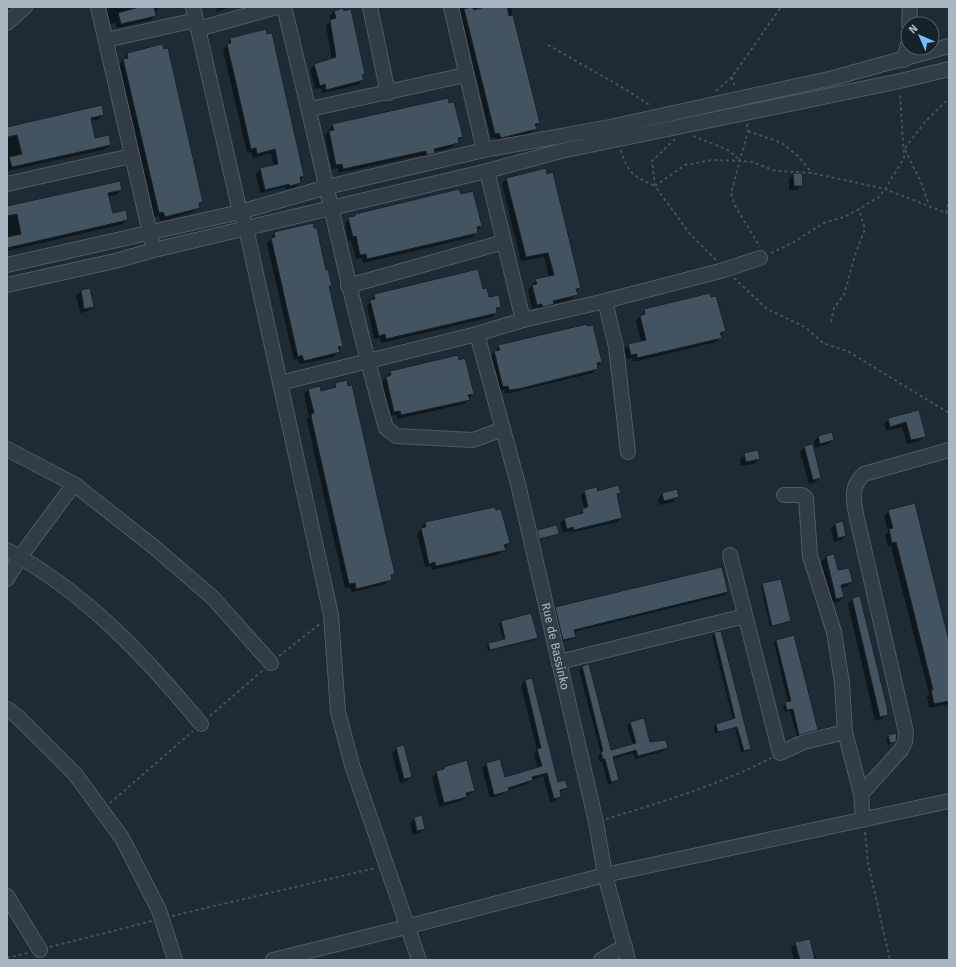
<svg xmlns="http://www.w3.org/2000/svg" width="956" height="967" font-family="'Fira Sans',sans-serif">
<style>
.shadow{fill:#0007}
.building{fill:#43535f;stroke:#19232c}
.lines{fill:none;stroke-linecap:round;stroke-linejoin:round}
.minor-casing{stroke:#4e5a64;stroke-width:16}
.path{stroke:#3f5554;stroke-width:2;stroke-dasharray:3 3;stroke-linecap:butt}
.minor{stroke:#313c46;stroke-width:14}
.labels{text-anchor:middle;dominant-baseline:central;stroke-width:3;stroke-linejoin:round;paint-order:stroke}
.street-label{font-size:12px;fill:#aab7c3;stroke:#17212a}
</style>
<rect width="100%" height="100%" fill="#1e2b35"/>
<!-- shadow -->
<g class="shadow">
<path d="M106 7H158V9L151 20 117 28 115 23 110 24Z"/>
<path d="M216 7H229L217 12Z"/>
<path d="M459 7H511L539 122 531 133 497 142 495 137 491 138Z"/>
<path d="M334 11 343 12 364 74 362 76 363 80 358 85 322 93 321 88 315 89 310 69 315 65 332 60 326 25 331 21 330 16Z"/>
<path d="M231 39 303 176 296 187 285 189V187L260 193 256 174 260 169 274 166 271 153 253 158 251 152 247 153 223 50Z"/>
<path d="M162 45 202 201 194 212 160 221 159 216 154 217 119 65 127 54Z"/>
<path d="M448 105 462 136 453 147 434 152 430 157 423 159 422 155 339 173 338 168 332 169 325 136 333 125Z"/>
<path d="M103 114 99 119 90 121 94 140 110 145 106 149 7 171V128Z"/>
<path d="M545 170 579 288 572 299 553 304 549 308 538 311V307L532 309 528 290 536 280 549 277 544 257 521 261 502 184 506 179Z"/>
<path d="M793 174 802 185 797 190H789V179Z"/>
<path d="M121 190 116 195 108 196 112 215 127 220 123 224 7 251V207Z"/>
<path d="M356 215 481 226 473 237 363 263 362 258 356 259 351 240 348 241 345 223Z"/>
<path d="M275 233 325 271 331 285 328 288 342 345 334 357 300 364 298 359 294 360 267 244Z"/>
<path d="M81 291 93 307 88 311 80 313 76 295Z"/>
<path d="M482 291 488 298 500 306 492 317 381 343 380 338 374 339 367 306 375 295Z"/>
<path d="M645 310 724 331 716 342 633 362 632 358 627 359 624 349 629 345 641 342 636 321Z"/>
<path d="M499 346 601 362 593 373 505 394 504 390 498 391 490 357Z"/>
<path d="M390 372 473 394 464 404 397 419 396 415 390 416 382 382Z"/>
<path d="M336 384 393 573 386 584 352 592 350 587 345 588 308 426 307 419 309 417 304 394 309 389 320 393 331 389Z"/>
<path d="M918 412 925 436 920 441 907 444 902 427 886 431 884 424 889 419Z"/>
<path d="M818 437 833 440 828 444 815 448 814 441Z"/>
<path d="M805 447 820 477 816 482 809 484 800 452Z"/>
<path d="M745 454 759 459 754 464 741 466 740 459Z"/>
<path d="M585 491 620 493 616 496 621 518 617 522 570 533 569 531 563 533 560 523 564 519 578 515 584 509 581 495Z"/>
<path d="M676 491 677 497 673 502 659 505 658 499 662 494Z"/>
<path d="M494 508 509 543 500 554 432 570 431 566 425 567 417 534 425 523Z"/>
<path d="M889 511 949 645V704L929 708 927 696 929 694 891 546 888 547 885 535 888 531 884 516Z"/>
<path d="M842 523 845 536 841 540 834 542 831 529 835 524Z"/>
<path d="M833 556 837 572 852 582 847 586 841 588 843 597 839 602 832 603 821 562 826 557Z"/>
<path d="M763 584 790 620 788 622 770 627 761 586Z"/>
<path d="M727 592 725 595 573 632 574 636 572 639 560 642 553 611 556 608Z"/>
<path d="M852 599 887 714 882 719 875 721 848 604Z"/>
<path d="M501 622 536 638 534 640 488 651 487 646 489 644 503 640 499 624Z"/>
<path d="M714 634 736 724 738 723 750 748 748 751 741 752 735 728 715 733 714 727 716 724 733 720 712 636Z"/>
<path d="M776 640 817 730 814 732 797 737 790 711 785 712 783 706 788 702 774 643Z"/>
<path d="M582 667 610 751 633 745 627 726 630 723 643 720 650 743 667 748 664 751 635 759 633 753 612 759 617 780 608 785 602 761 600 762 598 756 601 754 579 670Z"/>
<path d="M531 679 557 783 566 788 559 793 560 796 556 800 550 802 543 776 532 780 528 784 507 790 504 794 490 798 482 768 486 764 499 761 504 778 538 769 534 754 537 750 521 685 525 681Z"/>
<path d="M888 736 895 741 888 745 886 738Z"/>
<path d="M397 748 411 776 407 781 400 783 392 753Z"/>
<path d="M444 768 474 791 461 801 439 807 432 777Z"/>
<path d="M415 818 424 829 419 833 413 835 410 823Z"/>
<path d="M796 943 813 956 816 955 817 960H793H794L791 948Z"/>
</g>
<!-- building -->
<g class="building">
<path d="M139 7H154L156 16 121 24 118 13Z"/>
<path d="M472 7 474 10 485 7H507L509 16 513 15 540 123 535 124 537 129 501 138 499 133 495 134 464 9Z"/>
<path d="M343 8 344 11 351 9 365 74 362 75 364 80 326 90 325 84 320 86 314 64 336 57 330 20 336 18 334 11Z"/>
<path d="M266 29 267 34 272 33 304 176 300 177 301 183 290 186 289 184 265 190 260 168 278 164 275 149 257 154 256 148 251 149 227 44 231 43 230 38Z"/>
<path d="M162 44 164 49 168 48 203 202 199 203 200 208 165 217 163 212 159 213 123 59 128 58 127 53Z"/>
<path d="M448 98 449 103 454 102 460 125 463 137 458 138 459 143 434 149 435 153 427 155 426 151 343 169 342 164 336 165 329 131 334 130 332 124Z"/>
<path d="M102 105 104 115 91 118 95 138 109 135 111 145 12 167 9 157 22 154 17 135 7 137V127Z"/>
<path d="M546 168 547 174 553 172 581 288 576 289 578 295 553 301 554 304 543 307 542 304 537 305 532 285 537 284 535 279 554 275 548 253 526 257 506 178Z"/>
<path d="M793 173H802L803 186H794Z"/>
<path d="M120 181 122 190 108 193 113 213 126 210 128 220 7 248V237L21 234 17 214 7 216V206Z"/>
<path d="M459 189 461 194 473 191 482 226 477 227 478 233 367 259 366 254 360 255 356 236 353 237 348 217 355 216V214Z"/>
<path d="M313 223 314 228H317L326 270 328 269 332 286H329L343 346 338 347 340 352 304 361 302 355 298 357 271 238 275 237 274 232Z"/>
<path d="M478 269 483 289 487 288 489 297 499 295 501 307 496 308 497 313 386 339 385 334 379 336 370 300 375 299 374 294Z"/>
<path d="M90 288 94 307 84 309 81 290Z"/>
<path d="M710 293 711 297 716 296 726 331 720 333 722 338 637 358V354L631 355 628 344 646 340 640 316 645 314 644 309Z"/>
<path d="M587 324V326L593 325 602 362 597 363 598 369 518 389 509 390 508 386 503 387 494 351 500 350 498 345Z"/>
<path d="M458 355 459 360 465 358 474 394 468 395 470 400 401 415 400 411 394 412 386 377 391 375 390 371Z"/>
<path d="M347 380 348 386 352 385 395 574 391 575 392 580 356 589 355 583 349 584 344 562 312 421 311 414 314 413 308 389 320 386 321 391 336 387 335 383Z"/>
<path d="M919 410 926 437 911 440 906 422 890 427 888 418Z"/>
<path d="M832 432 834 440 820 444 818 436Z"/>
<path d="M813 444 821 478 813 480 804 446Z"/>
<path d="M758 450 760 459 746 462 744 453Z"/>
<path d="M618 485 621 493 617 494 622 518 574 530 573 527 567 529 564 518 583 513 582 509 588 507 584 490 597 487 598 491Z"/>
<path d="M677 489 679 497 664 501 662 493Z"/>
<path d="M915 503 949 641V701L934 704 931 690H933L906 581 896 542 892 543 889 529 893 528 888 510Z"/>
<path d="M495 507 496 510 501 509 510 543 504 545 506 550 436 566 435 562 429 564 421 528 426 527 425 522Z"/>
<path d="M843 521 846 536 838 538 835 523Z"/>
<path d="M557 525 559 534 539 539 537 530Z"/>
<path d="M834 554 838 570 849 568 853 582 841 585 844 597 836 599 826 556Z"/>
<path d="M722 567 728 592 574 630 576 637 563 640 555 607Z"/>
<path d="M781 579 791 621 772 626 762 583Z"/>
<path d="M860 596 887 707 888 715 880 717 852 598Z"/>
<path d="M531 613 538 638 490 650 488 643 505 639 501 621Z"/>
<path d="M721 631 751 749 744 751 737 727 718 732 716 724 735 718 714 632Z"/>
<path d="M794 635 818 730 799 735 793 709 787 710 785 702 791 701 776 640Z"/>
<path d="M589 664 611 750 636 743 630 722 644 718 650 742 666 740 668 748 638 756 636 750 613 757 619 780 611 782 605 759H603L601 752 603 751 582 666Z"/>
<path d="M532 678 558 782 565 780 568 788 560 790 561 797 554 799 547 773 532 777 533 780 508 788 509 791 494 795 486 763 500 759 505 777 542 766 537 749 541 748 525 680Z"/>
<path d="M897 733 896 742 890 743 888 735Z"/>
<path d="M404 745 412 777 404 779 396 747Z"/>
<path d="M467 760 475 791 466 793 467 797 444 803 436 771 444 769V767Z"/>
<path d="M422 815 425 829 417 831 414 817Z"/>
<path d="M810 939 815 960H800L795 942Z"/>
</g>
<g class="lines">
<!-- minor casing -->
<g class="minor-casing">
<g id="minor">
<path d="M98 7 152 242"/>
<path d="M193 7 240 212 246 228 331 615 338 712 352 765 419 960"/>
<path d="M284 7C319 147 347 289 386 428L396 436 473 440 503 429"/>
<path d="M370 7 388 93"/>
<path d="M451 7 484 150"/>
<path d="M7 23 25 7"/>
<path d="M909 24 910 7"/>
<path d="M198 29 277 7"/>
<path d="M106 40 196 20"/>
<path d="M904 60 908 44"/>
<path d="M310 109 465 75"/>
<path d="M487 171 523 320"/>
<path d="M7 184 131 156"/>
<path d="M7 265 240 212 327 187 484 150 610 127 833 78 949 46"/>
<path d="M7 285 115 261 154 250 487 171 561 151 900 81 949 69"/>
<path d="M348 286 504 242"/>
<path d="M605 301 616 347 628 452"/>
<path id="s1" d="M477 334 518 484 596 822 605 875 628 960"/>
<path d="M280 383 477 334 523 320 605 301 724 270 760 258"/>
<path d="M7 449 74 484 154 547 212 597 271 663"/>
<path d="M784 495H802L806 498 810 556 834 632 842 683 845 732 861 794"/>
<path d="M7 550C84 591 146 657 201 724"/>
<path d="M730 555 780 753 804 742 845 732"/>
<path d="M7 579 20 557 74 484"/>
<path d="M559 662 745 616"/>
<path d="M7 709 18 717 75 774 122 838 159 910 175 960"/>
<path d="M863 820 861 794 901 750 905 742 906 732 856 514C853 497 851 486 864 474L949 450"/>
<path d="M7 896 40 950"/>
<path d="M273 960 406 927 605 875 949 801"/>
<path d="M601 960 625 946"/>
</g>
</g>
<!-- path -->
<g class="path">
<path d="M548 45 625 89 651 106"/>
<path d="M732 77 735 87"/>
<path d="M716 91 732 77 781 7"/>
<path d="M747 124 748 131 731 193 734 204 760 247"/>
<path d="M748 131 782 143 798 156 812 173"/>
<path d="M693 136 728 150 741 161"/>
<path d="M675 139 652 161 655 186 690 234 717 261"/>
<path d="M905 148 925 122 949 98"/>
<path d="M621 150C628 174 633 176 655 186"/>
<path d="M905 150 921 182 929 205"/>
<path d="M655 186 685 165 712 160 741 161 752 162 776 171 812 173 885 189 949 214"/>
<path d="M946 213 949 201"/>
<path d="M771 253 794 242 824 223 844 217 859 209 879 197 885 189 904 158 900 93"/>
<path d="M734 278 767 309 805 327 823 343 849 352 949 413"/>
<path d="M831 322 834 308 844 295 855 255 865 229 859 209"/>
<path d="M279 656 321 623"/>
<path d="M210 716 262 671"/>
<path d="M110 803 193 731"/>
<path d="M606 819C662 802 719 785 771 758"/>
<path d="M865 832 868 863 890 960"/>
<path d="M172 916 376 868"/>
<path d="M50 947 152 921"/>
<path d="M7 958 28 953"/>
</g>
<!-- minor -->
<use href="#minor" class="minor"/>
</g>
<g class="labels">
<!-- street labels -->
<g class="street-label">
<text stroke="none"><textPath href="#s1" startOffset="322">Rue de Bassinko</textPath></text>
</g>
</g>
<!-- border -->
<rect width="956" height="967" fill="none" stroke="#aab7c3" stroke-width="16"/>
<!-- north arrow -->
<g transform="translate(920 36) rotate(315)"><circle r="19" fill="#17212a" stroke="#525d67"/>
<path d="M0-3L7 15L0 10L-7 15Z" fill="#77bdfb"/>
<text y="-6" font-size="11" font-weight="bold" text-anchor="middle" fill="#aab7c3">N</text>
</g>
</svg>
